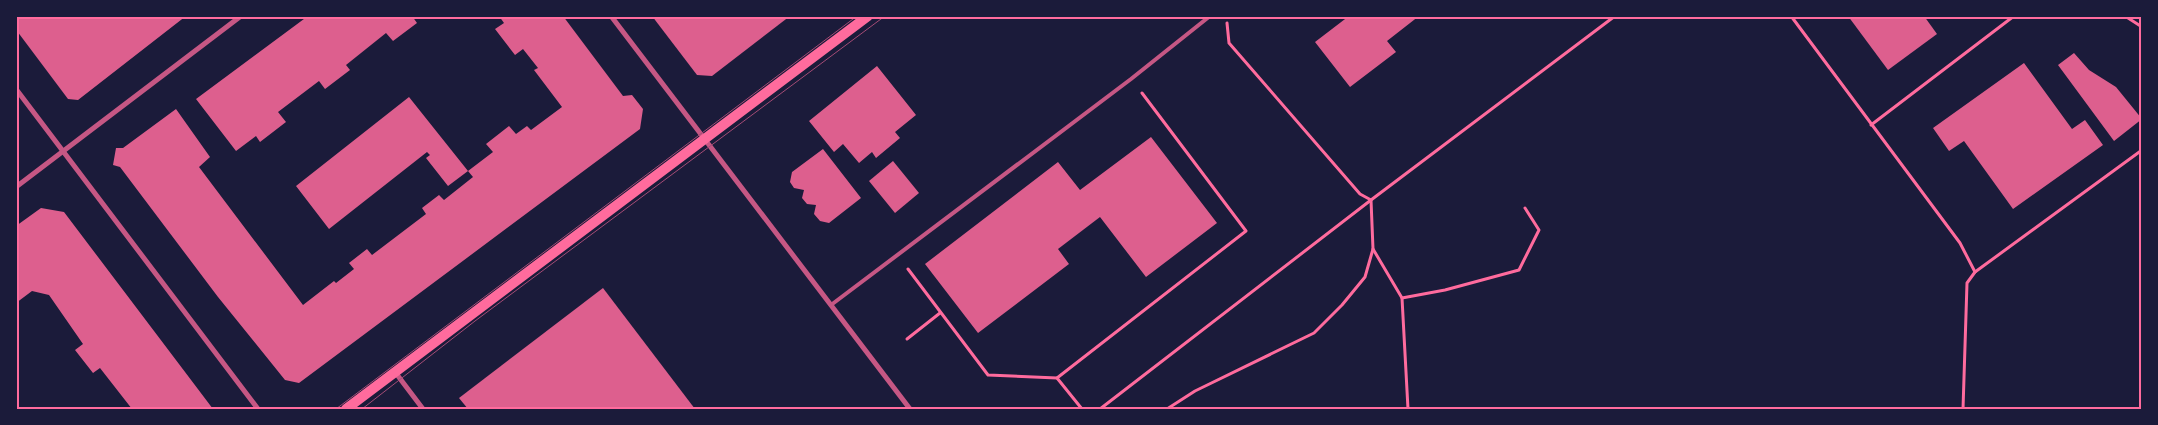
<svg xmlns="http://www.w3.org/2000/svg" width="2158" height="425" font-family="Manrope,sans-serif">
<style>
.building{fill:#dd5f8e}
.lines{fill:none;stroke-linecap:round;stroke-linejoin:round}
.path{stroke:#ff6b9d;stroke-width:3}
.service{stroke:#c65784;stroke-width:4}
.minor{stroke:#c65784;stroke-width:5}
.secondary{stroke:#ff6b9d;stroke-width:10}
.tram{stroke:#a44b75;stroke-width:1}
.neatline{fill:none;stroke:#ff6b9d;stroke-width:2}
</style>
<rect width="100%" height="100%" fill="#1b1b3a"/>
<!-- building -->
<g class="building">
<path d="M16 16H84L85 18 88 16H186L78 100 68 99 17 31Z"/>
<path d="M308 16H412L417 23 393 41 386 33 346 65 350 70 325 89 319 81 278 112 286 122 260 142 256 136 236 151 196 99Z"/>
<path d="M499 16H563L623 96 632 95 643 109 640 129 299 383 285 380 218 297 120 167 113 165 116 148H123L176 109 210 157 199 167 303 305 334 281 336 283 354 269 349 263 367 249 372 255 426 214 422 208 439 195 444 200 473 177 468 171 448 186 426 158 430 155 427 152 329 229 296 186 409 97 468 171 493 152 486 144 509 126 516 134 527 126 531 130 562 107 534 70 538 68 523 49 515 55 495 29 504 23Z"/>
<path d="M652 16H790L712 76 697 75Z"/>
<path d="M1349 16H1419L1387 41 1396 52 1350 87 1315 42Z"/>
<path d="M1848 16H1924L1937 34 1888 70Z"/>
<path d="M2074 53 2089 70 2116 87 2142 119 2114 141 2058 65Z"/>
<path d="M2024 63 2072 129 2085 120 2103 145 2013 209 1964 141 1949 151 1933 128Z"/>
<path d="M877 66 916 115 895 132 900 138 876 158 872 152 859 163 843 144 834 152 809 121Z"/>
<path d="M1151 137 1217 223 1146 277 1100 217 1058 249 1069 264 978 333 925 264 1058 162 1080 190Z"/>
<path d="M823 149 861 198 829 223 820 221 814 214 816 205 807 204 802 198 804 190 794 188 790 182 792 172Z"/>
<path d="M893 161 919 193 895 213 869 181Z"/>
<path d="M41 208 64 212 213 409H132L100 368 93 373 75 350 83 344 49 295 32 291 16 303V226Z"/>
<path d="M603 288 695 409H468L459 398Z"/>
</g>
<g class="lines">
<!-- path -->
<g class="path">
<path d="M1791 16 1960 243 1975 272"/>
<path d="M2125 16 2142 27"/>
<path d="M1871 125 2014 16"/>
<path d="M1373 249 1402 298 1408 409"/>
<path d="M908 269 988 375 1057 378"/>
<path d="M1402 298 1445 290 1519 270 1539 230 1525 208"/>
<path d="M907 339 940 313"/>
<path d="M1082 409 1057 378 1246 231 1142 93"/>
<path d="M1100 409 1371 200 1615 16"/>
<path d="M1167 409 1195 391 1314 333 1342 305 1365 277 1373 249 1371 200 1360 194 1229 43 1227 23"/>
<path d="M1963 409 1967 283 1975 272 2142 150"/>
</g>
<!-- service -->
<path class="service" d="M831 305 1131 79 1210 16"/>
<!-- minor -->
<g class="minor">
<path d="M611 16 910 409"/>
<path d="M16 89 258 409"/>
<path d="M16 187 241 16"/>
<path d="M395 372 423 409"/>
</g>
<!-- secondary -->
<path class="secondary" d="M346 409 868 16"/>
<!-- tram -->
<g class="tram">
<path d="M336 409 857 16"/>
<path d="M362 409 475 321 885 16"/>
</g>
</g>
<!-- border -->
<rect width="2158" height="425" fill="none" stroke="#1b1b3a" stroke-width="35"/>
<rect x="18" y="18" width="2122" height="390" class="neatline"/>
</svg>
